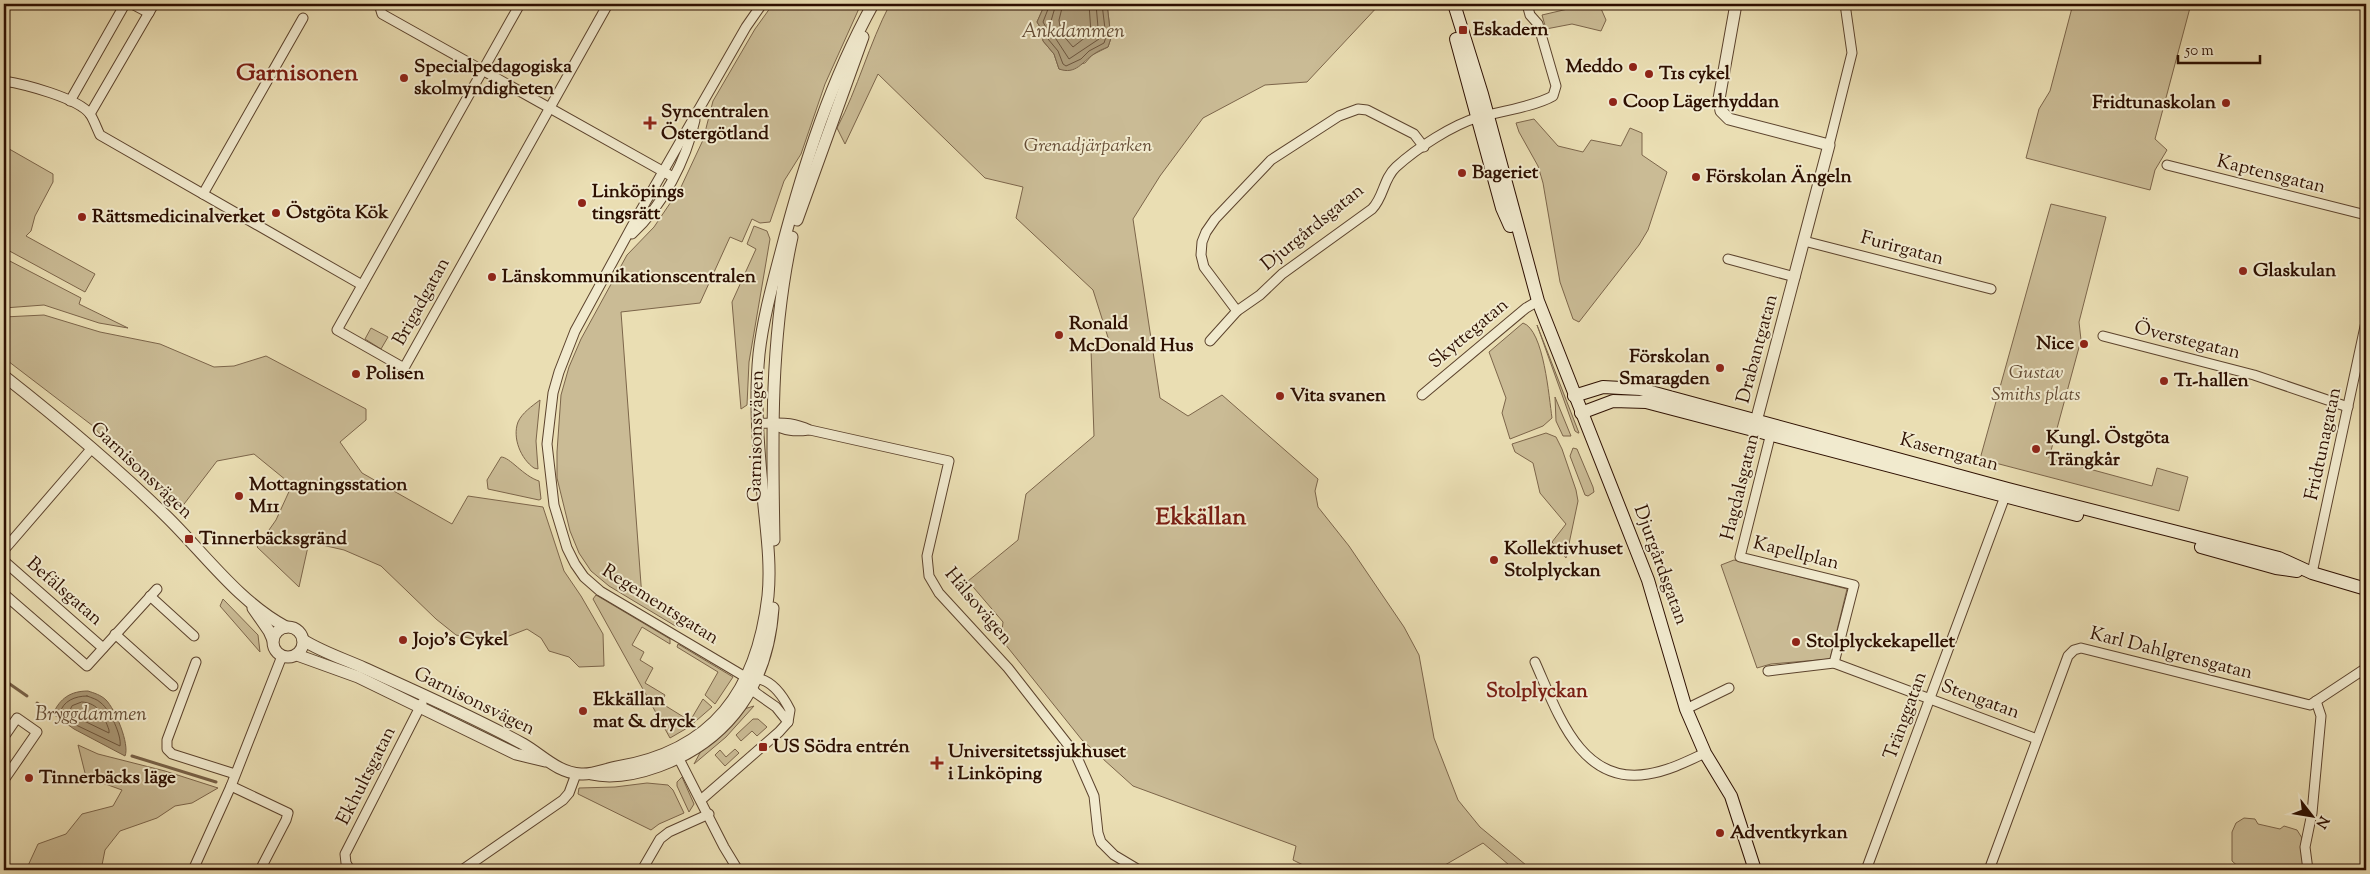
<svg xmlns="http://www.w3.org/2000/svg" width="2370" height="874" font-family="'Sorts Mill Goudy',serif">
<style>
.green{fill:#cabb95;stroke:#7c654a}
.water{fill:#aa9876;stroke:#786147}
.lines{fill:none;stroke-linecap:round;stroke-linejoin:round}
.shore{stroke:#6c543b;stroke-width:1}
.stream{stroke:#786147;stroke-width:3}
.minor-casing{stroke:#5c432d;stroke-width:11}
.tertiary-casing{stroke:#5c432d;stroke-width:13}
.secondary-casing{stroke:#2d0f00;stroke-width:14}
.minor{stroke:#f1eace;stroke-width:9}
.tertiary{stroke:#f1eace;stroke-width:11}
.secondary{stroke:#f1eace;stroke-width:12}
.poi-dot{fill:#8f2418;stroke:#f1eace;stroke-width:2}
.labels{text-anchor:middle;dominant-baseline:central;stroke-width:4;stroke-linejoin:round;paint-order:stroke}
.poi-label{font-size:19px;font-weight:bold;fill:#2d0f00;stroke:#f1eace;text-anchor:start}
.park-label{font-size:19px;font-style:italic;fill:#644b34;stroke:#f1eace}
.street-label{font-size:19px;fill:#2d0f00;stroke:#f1eace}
.water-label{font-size:20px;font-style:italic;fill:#654d35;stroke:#f1eace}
.neighbourhood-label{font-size:20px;font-weight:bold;fill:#7a1f14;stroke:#f1eace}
.district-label{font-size:24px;font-weight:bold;fill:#7a1f14;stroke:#f1eace}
</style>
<rect width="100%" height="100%" fill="#eadeb3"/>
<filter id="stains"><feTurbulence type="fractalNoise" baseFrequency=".004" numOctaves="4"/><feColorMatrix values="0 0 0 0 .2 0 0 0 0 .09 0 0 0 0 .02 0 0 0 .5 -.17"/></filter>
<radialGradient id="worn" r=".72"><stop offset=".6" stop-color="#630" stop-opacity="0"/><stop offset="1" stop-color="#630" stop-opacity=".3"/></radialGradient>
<!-- green -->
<g class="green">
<path d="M773 4H861L825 84 801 154 784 181 770 222 760 223 752 219 742 242 730 237 700 303 621 312 642 598 680 622 677 627 609 586 591 571 579 553 570 531 557 478V452L561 395 569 367 581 339 627 255 654 227 681 187 703 140 713 101 755 29Z"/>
<path d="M890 4H1045L1037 22 1042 30 1043 41 1054 54 1059 69 1085 63 1092 55 1108 47 1111 38 1107 4H1380L1307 82 1265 85 1203 118 1160 176 1133 219 1160 398 1188 416 1222 395 1318 479 1315 491 1318 507 1349 546 1404 627 1419 655 1434 738 1458 800 1480 827 1532 870H1515L1483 843 1445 865 1446 870H1313L1293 860 1296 846 1133 786 1082 740 1001 639 1003 622 968 581 1018 540 1026 494 1094 436 1091 350 1111 347 1093 290 1016 218 1023 187 985 178 878 74 845 144 837 128C858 88 869 44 890 4Z"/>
<path d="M1571 4H1599L1606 20 1601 31 1572 24 1546 29 1542 15 1572 8Z"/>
<path d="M2073 4H2191L2155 139 2167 150 2155 170 2150 190 2026 158 2039 109 2050 91Z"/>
<path d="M1534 119 1558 146 1583 152 1591 140 1621 146 1630 128 1642 133V155L1667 172 1648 230 1639 245 1579 322 1573 319 1560 282 1543 183 1538 166 1519 132 1516 123Z"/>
<path d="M4 146 53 174V182L35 216 31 231 26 236 95 274 85 292 4 248Z"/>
<path d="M2051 204 2106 217 2079 322 2081 340 2049 458 2152 486 2157 468 2188 477 2179 511 1980 459Z"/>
<path d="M754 226 767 231 770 239 749 362 747 405 741 409 732 302 756 249 747 244Z"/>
<path d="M4 258 81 298 79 304 128 328 99 323 44 305 4 308Z"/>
<path d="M44 315 100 332 160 344 214 367 234 366 266 356 366 409V420L340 442 362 473 452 524 468 496 543 507 564 571 581 596 603 634 604 666 579 667 569 657 549 651 541 638 527 629 491 643 456 635 436 619 381 566 344 550 309 542 299 587 257 547 276 520 292 485 254 454 217 461 181 508 115 451 93 426 4 358V317Z"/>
<path d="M1523 323C1544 330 1549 398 1552 418L1543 426 1510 439 1502 413 1506 398 1489 352Z"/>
<path d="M1537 325 1579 433H1578L1575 431Z"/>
<path d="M371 328 388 337 381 349 365 339Z"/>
<path d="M1555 397 1571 436H1563L1556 421Z"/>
<path d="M540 400 536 441 538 469 534 468C521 459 512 438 518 422 522 413 532 406 540 400Z"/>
<path d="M1546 433 1556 437 1562 449 1576 490 1578 501 1566 558 1552 542 1566 524 1540 493 1533 463 1515 452 1512 444Z"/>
<path d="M1573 448 1577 449 1593 487 1594 492 1588 496 1585 495 1570 456Z"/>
<path d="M501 457C510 457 523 476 539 481L541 499 539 500 488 489 487 480Z"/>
<path d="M1734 560 1847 589 1830 659 1771 664 1757 668 1721 565Z"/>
<path d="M596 595 670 639V644L642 627 632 645 644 652 640 660 653 668 645 683 665 695 661 703 690 721 703 699 712 707 689 727 670 738 593 599Z"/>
<path d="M223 599 258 635 260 652 220 606Z"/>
<path d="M678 644 733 677 715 704 705 695 718 672 677 647Z"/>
<path d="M428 703 532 752V756L426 705Z"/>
<path d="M754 706 726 737 694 764 701 751 744 709Z"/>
<path d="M753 719H758L767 727 757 736 752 731 741 741 736 735Z"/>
<path d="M78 745 98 754 165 771 218 788 192 803 175 806 157 818 120 831 105 850 101 870H26L38 844 66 834 82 814 113 806 122 790 86 777Z"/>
<path d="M735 749 739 753 725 766 715 755 720 750 726 757Z"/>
<path d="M682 777 694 804 689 812 677 786V782Z"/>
<path d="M647 783 668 785 673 790 684 813 659 824 651 830 578 794 579 788 615 787Z"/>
<path d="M2244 818 2255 819 2258 824 2280 829 2284 826 2297 830 2302 838 2304 870H2242L2232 861V832L2236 823Z"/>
</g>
<!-- water -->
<g class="water">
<path d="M1045 4H1107L1111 38 1108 47C1103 49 1098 51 1094 54 1082 62 1076 75 1059 69L1054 54 1043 41 1042 30 1037 22Z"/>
<path d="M88 691C94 693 101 695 106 700 115 709 130 744 125 756L74 729 53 714C60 698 71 691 88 691Z"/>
</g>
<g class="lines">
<!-- shore -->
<g class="shore">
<path d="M1050 4 1043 22 1047 29 1048 39 1058 51 1063 64 1066 66 1081 59 1089 51 1104 43 1106 37 1102 4"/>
<path d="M1056 4 1051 21 1054 36 1069 59 1099 39 1096 4"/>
<path d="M1063 4 1059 20 1061 33 1073 47 1091 33 1089 4"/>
<path d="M87 696C92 698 97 699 101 703 110 710 122 736 120 746L76 725 60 713C63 701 75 696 87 696Z"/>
<path d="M82 702C99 703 104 716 109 730V733L80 719 69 712 72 706Z"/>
</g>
<!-- stream -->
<g class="stream">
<path d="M4 680 27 696"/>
<path d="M37 703 47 710"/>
<path d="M132 756 216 782"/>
</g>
<!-- minor casing -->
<g class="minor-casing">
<g id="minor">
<path d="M132 4 149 13"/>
<path d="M379 4 382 14 673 177"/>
<path d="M520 4 337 330 404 368 608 4"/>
<path d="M4 81C24 84 78 98 90 114 94 120 97 129 100 135L362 285"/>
<path d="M70 101 125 4"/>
<path d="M90 114 154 4"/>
<path d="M1829 145 1852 53 1845 4"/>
<path d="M2167 165 2366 215"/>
<path d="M203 194 303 18"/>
<path d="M632 234C663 205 686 161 695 120"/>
<path d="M1804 241 1991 289"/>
<path d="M1728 259 1795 277"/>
<path d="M1237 311 1204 267 1201 255 1202 242 1206 232 1215 219 1271 160 1339 116 1358 109 1367 110 1414 134 1424 147"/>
<path d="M2103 336 2254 375 2348 407"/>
<path d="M1210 341 1237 311 1260 295 1282 274 1372 209C1384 197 1383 179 1396 167 1417 148 1452 125 1479 117 1499 112 1536 106 1553 96L1556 86 1538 24 1530 15 1527 4"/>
<path d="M1422 395 1526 308 1538 301"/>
<path d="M757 423C779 424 788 420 810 430L949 461 927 556 929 576 939 593 1008 668 1076 755 1094 796 1098 833 1101 842 1114 855 1139 870"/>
<path d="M772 424C786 431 794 432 809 430"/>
<path d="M1772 429 1740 557 1854 585 1834 663"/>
<path d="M4 550 92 448"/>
<path d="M4 561 103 648"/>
<path d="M2312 573 2366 322"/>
<path d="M4 594 87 666 157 589"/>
<path d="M150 596 194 636"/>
<path d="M115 634 173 686"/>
<path d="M196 662 167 740V749L172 754 235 774"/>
<path d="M1535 662C1557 711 1580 786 1648 774 1668 771 1688 761 1705 753"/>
<path d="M1768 671 1834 663 2037 739"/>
<path d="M747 678 600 591 584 577 575 564 567 548 554 505 547 444 553 393 559 372 575 331 637 217 746 27 762 4"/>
<path d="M749 684 756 693 776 707 788 722"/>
<path d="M1686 709 1729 688"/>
<path d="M4 737 17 718 37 732 4 780"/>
<path d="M676 753 724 847 738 870"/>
<path d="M231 786 288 813 286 820 260 870"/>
<path d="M702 799 779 732 788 722 790 710C782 694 770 677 751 678"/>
<path d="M193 870 231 786 282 656"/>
<path d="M350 870 346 863 345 854 422 703"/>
<path d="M462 870 563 800 569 793 576 774"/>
<path d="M642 870 660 839 669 832 709 814"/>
<path d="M1866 870 2007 491"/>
<path d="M1989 870 2068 656 2074 650 2081 648 2310 705 2366 668"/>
<path d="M2308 870 2305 847 2312 813 2321 716 2316 701"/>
</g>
</g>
<!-- tertiary casing -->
<g class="tertiary-casing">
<g id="tertiary">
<path d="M1736 4 1719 99 1721 111 1729 119 1829 145 1754 429"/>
<path d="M797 220 863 37"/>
<path d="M4 376C60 420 115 466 166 516 204 553 239 602 286 627"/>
<path d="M774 540C772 439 770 337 792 237"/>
<path d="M253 608 269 631 273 640"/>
<circle cx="288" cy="642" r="15"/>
<path d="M303 640C322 652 344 659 364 668 417 692 472 716 523 744 542 755 558 773 581 774 593 775 605 769 617 767 713 751 757 691 768 596 771 566 767 536 764 506 759 455 754 405 759 354 763 318 773 283 782 248 804 164 831 80 873 4"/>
<path d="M297 655 358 677 516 754 545 761"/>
<path d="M591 774C614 779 637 774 659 766 730 740 768 683 773 608"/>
</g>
</g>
<!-- secondary casing -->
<g class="secondary-casing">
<g id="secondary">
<path d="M1454 4 1482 94 1538 301 1648 580 1686 709 1705 753 1731 796 1755 870"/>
<path d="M1456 39 1502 208 1510 226"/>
<path d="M1574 396 1603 387 1640 389 2008 489 2279 558 2312 573 2366 589"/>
<path d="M1581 413 1613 401 1646 402 2077 515"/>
<path d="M2201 547 2276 568 2297 571"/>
</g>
</g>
<!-- minor -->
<use href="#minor" class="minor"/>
<!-- tertiary -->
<use href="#tertiary" class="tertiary"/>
<!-- secondary -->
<use href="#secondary" class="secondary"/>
</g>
<!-- markers -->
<g class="poi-dot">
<rect x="1458" y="25" width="10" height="10" rx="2.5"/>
<circle cx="1633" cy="67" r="5"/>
<circle cx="1649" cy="74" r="5"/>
<circle cx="404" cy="78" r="5"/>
<circle cx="1613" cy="102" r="5"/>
<circle cx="2226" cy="103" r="5"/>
<path d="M647.5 115.5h5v5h5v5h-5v5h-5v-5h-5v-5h5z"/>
<circle cx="1462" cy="173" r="5"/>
<circle cx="1696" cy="177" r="5"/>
<circle cx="582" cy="203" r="5"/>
<circle cx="276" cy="213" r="5"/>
<circle cx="82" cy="217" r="5"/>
<circle cx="2243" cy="271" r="5"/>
<circle cx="492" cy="277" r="5"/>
<circle cx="1059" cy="335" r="5"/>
<circle cx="2084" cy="344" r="5"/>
<circle cx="1720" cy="368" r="5"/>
<circle cx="356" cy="374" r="5"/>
<circle cx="2164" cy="381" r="5"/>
<circle cx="1280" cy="396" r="5"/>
<circle cx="2036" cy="449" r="5"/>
<circle cx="239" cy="496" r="5"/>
<rect x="184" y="534" width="10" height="10" rx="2.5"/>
<circle cx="1494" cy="560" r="5"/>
<circle cx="403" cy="640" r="5"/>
<circle cx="1796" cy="642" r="5"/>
<circle cx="583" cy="711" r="5"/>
<rect x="758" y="742" width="10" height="10" rx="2.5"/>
<path d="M934.5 755.5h5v5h5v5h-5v5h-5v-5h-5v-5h5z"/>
<circle cx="29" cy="778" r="5"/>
<circle cx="1720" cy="833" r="5"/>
</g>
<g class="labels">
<!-- poi labels -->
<g class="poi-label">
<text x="1473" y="30">Eskadern</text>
<text x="414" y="67">Specialpedagogiska<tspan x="414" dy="22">skolmyndigheten</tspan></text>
<text x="1623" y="67" text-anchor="end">Meddo</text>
<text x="1659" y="74">T1s cykel</text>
<text x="1623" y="102">Coop Lägerhyddan</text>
<text x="2216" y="103" text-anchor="end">Fridtunaskolan</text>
<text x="661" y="112">Syncentralen<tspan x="661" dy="22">Östergötland</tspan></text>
<text x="1472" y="173">Bageriet</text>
<text x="1706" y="177">Förskolan Ängeln</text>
<text x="592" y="192">Linköpings<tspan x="592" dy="22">tingsrätt</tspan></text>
<text x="286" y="213">Östgöta Kök</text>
<text x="92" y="217">Rättsmedicinalverket</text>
<text x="2253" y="271">Glaskulan</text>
<text x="502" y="277">Länskommunikationscentralen</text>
<text x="1069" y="324">Ronald<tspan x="1069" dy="22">McDonald Hus</tspan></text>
<text x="2074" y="344" text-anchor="end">Nice</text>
<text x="1710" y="357" text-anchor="end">Förskolan<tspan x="1710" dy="22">Smaragden</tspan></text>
<text x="366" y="374">Polisen</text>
<text x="2174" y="381">T1-hallen</text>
<text x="1290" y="396">Vita svanen</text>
<text x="2046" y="438">Kungl. Östgöta<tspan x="2046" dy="22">Trängkår</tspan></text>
<text x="249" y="485">Mottagningsstation<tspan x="249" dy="22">M11</tspan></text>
<text x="199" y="539">Tinnerbäcksgränd</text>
<text x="1504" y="549">Kollektivhuset<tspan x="1504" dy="22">Stolplyckan</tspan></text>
<text x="413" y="640">Jojo’s Cykel</text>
<text x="1806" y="642">Stolplyckekapellet</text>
<text x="593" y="700">Ekkällan<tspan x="593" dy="22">mat &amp; dryck</tspan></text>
<text x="773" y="747">US Södra entrén</text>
<text x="948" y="752">Universitetssjukhuset<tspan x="948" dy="22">i Linköping</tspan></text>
<text x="39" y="778">Tinnerbäcks läge</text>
<text x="1730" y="833">Adventkyrkan</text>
</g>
<!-- park labels -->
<g class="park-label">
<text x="1088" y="146">Grenadjärparken</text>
<text x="2036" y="373">Gustav<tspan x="2036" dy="22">Smiths plats</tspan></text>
</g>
<!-- street labels -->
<g class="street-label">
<text transform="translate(2271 175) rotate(14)">Kaptensgatan</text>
<text transform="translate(1313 228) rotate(-39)">Djurgårdsgatan</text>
<text transform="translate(1902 249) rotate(15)">Furirgatan</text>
<text transform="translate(422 302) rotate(-61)">Brigadgatan</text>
<text transform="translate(1469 334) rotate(-40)">Skyttegatan</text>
<text transform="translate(2187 341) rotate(14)">Överstegatan</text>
<text transform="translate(1758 349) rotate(-75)">Drabantgatan</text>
<text transform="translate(757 436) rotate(-89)">Garnisonsvägen</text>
<text transform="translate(2324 444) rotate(-78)">Fridtunagatan</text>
<text transform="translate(1949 453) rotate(15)">Kaserngatan</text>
<text transform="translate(141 471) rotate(43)">Garnisonsvägen</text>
<text transform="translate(1741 487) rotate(-76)">Hagdalsgatan</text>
<text transform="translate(1796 554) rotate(14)">Kapellplan</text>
<text transform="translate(1660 565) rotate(70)">Djurgårdsgatan</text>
<text transform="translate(64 592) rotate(41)">Befälsgatan</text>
<text transform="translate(660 605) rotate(32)">Regementsgatan</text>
<text transform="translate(978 607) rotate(50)">Hälsovägen</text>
<text transform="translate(2171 654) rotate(14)">Karl Dahlgrensgatan</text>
<text transform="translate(1980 700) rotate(20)">Stengatan</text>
<text transform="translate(474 702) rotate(26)">Garnisonsvägen</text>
<text transform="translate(1906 716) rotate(-70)">Tränggatan</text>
<text transform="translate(367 776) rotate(-63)">Ekhultsgatan</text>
</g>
<!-- water labels -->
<g class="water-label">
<text x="1073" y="32">Ankdammen</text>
<text x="91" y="715">Bryggdammen</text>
</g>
<!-- neighbourhood labels -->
<g class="neighbourhood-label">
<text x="1537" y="692">Stolplyckan</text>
</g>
<!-- district labels -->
<g class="district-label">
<text x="297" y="74">Garnisonen</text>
<text x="1201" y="518">Ekkällan</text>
</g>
</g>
<!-- margin -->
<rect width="2370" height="874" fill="none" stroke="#eadeb3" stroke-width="20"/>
<rect x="5" y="5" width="2360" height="864" fill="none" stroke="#2d0f00" stroke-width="2.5"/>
<rect x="10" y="10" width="2350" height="854" fill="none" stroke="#2d0f00"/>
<!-- north arrow -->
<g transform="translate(2312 816) rotate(121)" stroke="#f1eace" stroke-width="4" paint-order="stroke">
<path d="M0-4L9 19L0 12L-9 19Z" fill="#2d0f00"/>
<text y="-8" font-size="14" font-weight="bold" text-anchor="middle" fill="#2d0f00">N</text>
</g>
<!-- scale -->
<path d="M2178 55v8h82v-8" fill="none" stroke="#2d0f00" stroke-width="2.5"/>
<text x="2185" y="55" font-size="15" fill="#2d0f00" stroke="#f1eace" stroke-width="4" paint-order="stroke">50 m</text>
<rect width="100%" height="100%" filter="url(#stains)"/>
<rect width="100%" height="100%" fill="url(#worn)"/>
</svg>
